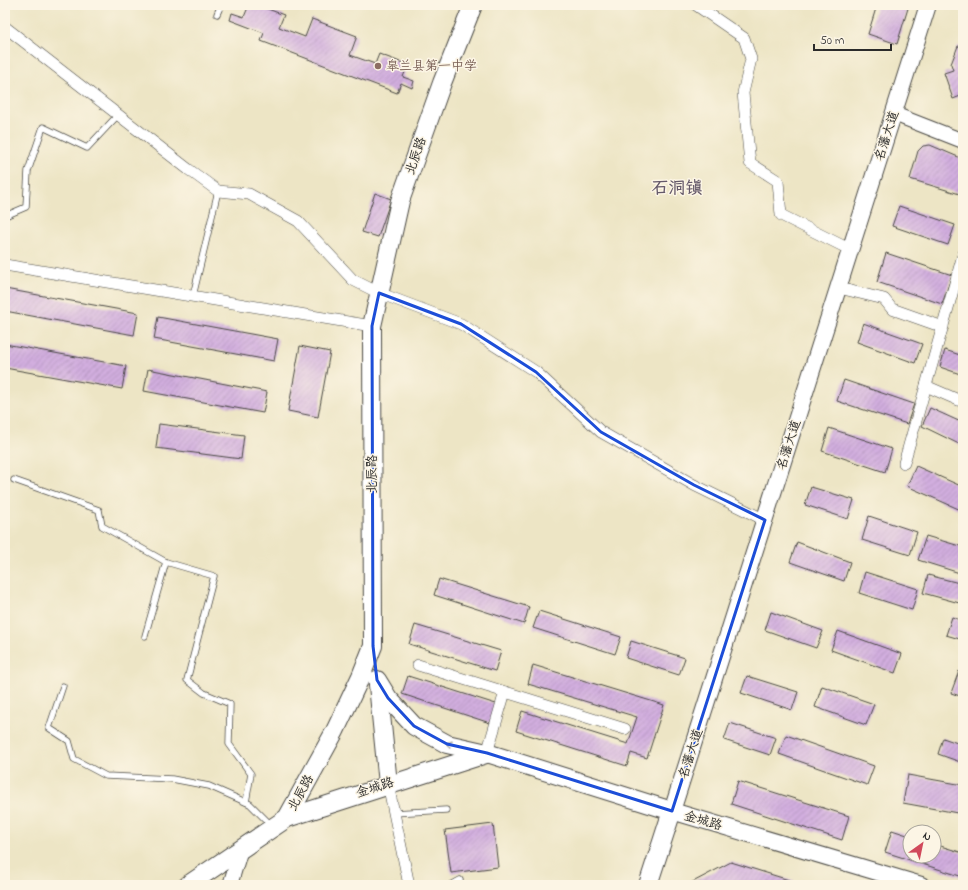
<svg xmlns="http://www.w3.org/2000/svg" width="968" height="890" font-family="'Indie Flower','LXGW WenKai TC',sans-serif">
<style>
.building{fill:url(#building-hatch)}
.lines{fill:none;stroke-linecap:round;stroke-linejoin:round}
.service-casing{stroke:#484742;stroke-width:7}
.minor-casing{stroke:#484742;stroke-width:12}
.tertiary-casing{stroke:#484742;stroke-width:16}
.secondary-casing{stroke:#484742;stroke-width:18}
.primary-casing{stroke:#484742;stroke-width:20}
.service{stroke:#fff;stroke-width:5.5}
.minor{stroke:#fff;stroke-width:11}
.tertiary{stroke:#fff;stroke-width:14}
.secondary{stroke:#fff;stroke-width:16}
.primary{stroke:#fff;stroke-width:18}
.oneway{stroke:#a0a0a0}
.marked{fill:none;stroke:#1d4ed8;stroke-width:3;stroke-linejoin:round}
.education-dot{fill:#8d6e63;stroke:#fcf5e5;stroke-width:1.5}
.labels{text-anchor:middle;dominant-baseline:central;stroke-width:3;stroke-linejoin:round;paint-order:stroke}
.education-label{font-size:13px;fill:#785e54;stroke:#fcf5e5;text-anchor:start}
.street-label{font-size:13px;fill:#2b2b2b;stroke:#fcf5e5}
.district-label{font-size:17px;font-weight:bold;fill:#65596a;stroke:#fcf5e5}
</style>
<defs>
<pattern id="building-hatch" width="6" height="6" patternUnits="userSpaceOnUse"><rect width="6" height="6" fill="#d2aedf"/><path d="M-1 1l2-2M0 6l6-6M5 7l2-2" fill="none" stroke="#ab8eb5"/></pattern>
</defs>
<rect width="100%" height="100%" fill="#fcf5e5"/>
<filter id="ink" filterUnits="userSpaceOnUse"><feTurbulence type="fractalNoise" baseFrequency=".025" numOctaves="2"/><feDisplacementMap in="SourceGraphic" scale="8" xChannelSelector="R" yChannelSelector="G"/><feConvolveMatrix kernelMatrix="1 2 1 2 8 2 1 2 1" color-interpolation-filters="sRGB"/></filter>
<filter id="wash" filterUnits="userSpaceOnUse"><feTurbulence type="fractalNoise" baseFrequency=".012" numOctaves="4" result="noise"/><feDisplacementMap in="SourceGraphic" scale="16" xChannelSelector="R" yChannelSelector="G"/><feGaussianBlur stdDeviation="0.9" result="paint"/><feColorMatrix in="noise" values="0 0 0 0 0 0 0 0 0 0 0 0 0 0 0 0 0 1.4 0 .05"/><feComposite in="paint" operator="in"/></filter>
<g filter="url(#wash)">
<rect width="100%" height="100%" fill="#ede5c5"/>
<g id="blocks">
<!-- building -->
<g class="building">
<path d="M249 5H257L284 15 279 27 305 37 312 19 357 36 350 55 375 64 379 54 408 65 403 77 414 81 412 88 401 83 397 93 261 41 264 33 230 20 232 13 244 17Z"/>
<path d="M877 5H909L897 44 868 34Z"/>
<path d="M958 46 963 47V95L953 99 944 73 953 70 951 64Z"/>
<path d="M930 145 963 159V195L910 179 918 151 923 146Z"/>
<path d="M375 193 391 199 378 237 362 232Z"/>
<path d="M899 206 955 225 948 245 892 226Z"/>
<path d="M886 253 952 275 942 304 877 282Z"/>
<path d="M5 289 138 313 134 335 5 311Z"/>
<path d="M158 317 278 339 274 361 154 339Z"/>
<path d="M863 323 922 344 915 363 857 342Z"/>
<path d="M5 344 126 366 122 389 5 368Z"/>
<path d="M300 346 330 352 318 417 288 411Z"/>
<path d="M945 350 963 356V375L940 367Z"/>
<path d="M148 369 267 392 263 413 144 391Z"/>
<path d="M844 380 914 404 907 424 837 401Z"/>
<path d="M930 408 963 423V446L922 426Z"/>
<path d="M159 424 244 435 241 459 156 448Z"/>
<path d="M829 428 892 449 885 472 822 451Z"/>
<path d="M916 466 963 487V511L907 486Z"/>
<path d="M811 487 854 500 848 519 805 505Z"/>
<path d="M869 516 917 532 910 555 862 540Z"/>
<path d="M926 536 963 547V574L918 560Z"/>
<path d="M797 542 850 562 844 581 790 562Z"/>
<path d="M865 572 918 589 912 610 859 593Z"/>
<path d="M928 575 963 584V604L923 593Z"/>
<path d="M439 579 529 607 524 624 434 595Z"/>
<path d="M539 611 621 637 615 654 533 628Z"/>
<path d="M771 612 823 631 816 648 765 630Z"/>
<path d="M952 617 963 621V640L946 635Z"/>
<path d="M415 625 501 651 495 671 409 644Z"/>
<path d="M838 631 902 654 895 673 831 650Z"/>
<path d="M631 641 685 658 679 675 626 658Z"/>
<path d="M533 665 664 705 647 758 631 753 627 766 516 731 522 711 628 744 637 717 528 684Z"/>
<path d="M959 671 963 673V697L951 693Z"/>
<path d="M408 676 499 705 493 724 402 694Z"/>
<path d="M747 676 798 692 792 710 741 693Z"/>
<path d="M822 686 874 704 866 725 815 707Z"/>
<path d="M730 723 776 738 770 755 724 740Z"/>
<path d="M786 735 874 766 867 785 779 754Z"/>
<path d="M943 738 963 745V763L938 754Z"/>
<path d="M908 775 963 785V814L903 803Z"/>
<path d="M738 781 849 816 842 840 731 804Z"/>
<path d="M493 824 498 867 451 873 445 830Z"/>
<path d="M892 830 910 836V856H934V844L963 853V877L885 852Z"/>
<path d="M731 862 805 885H690L691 883Z"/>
</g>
</g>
</g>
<g filter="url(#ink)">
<use href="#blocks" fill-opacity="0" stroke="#484742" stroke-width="1"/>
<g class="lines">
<!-- service casing -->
<g class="service-casing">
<g id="service">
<path d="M217 14 221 5"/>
<path d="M5 216 26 207 28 171 43 127 87 148 118 115"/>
<path d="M193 296 218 191"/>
<path d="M14 480 99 510 102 526 166 562 214 576 187 680 204 693 230 704 229 744 251 774 246 802"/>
<path d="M145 636 166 562"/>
<path d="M63 686 49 728 69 741 74 759 106 776 172 779 209 786 250 804 272 826"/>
<path d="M394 813 446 810"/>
<path d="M451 885 460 880"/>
</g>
</g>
<!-- minor casing -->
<g class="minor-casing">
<g id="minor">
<path d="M696 5 744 38 751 59 743 93 750 163 778 181 781 215 851 250"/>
<path d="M5 27 188 169 218 191 249 194 298 221 353 280 379 293 461 324 536 372 601 432 694 485 765 520"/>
<path d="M5 265 372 326"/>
<path d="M839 288 884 299 892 309 943 327"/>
<path d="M926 386 963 402"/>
<path d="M904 463 963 255"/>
<path d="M418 665 625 729"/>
<path d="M487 753 505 692"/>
<path d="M388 784 409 885"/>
</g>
</g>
<!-- tertiary casing -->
<g class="tertiary-casing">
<g id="tertiary">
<path d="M894 114 963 141"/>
<path d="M230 885 241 849"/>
</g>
</g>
<!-- secondary casing -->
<g class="secondary-casing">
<path id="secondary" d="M921 885 672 811 928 5"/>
</g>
<!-- primary casing -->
<g class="primary-casing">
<g id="primary">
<path d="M377 680 388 698 414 726 447 744 487 753 672 811 648 885"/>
<path d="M378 685 388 784"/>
<path d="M287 818 486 754"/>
<path d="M188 885 287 818 335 731 361 676 373 646 372 326 400 201 442 83 473 5"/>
</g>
</g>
<!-- service -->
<use href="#service" class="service"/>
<!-- minor -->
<use href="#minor" class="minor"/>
<!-- tertiary -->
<use href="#tertiary" class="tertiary"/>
<!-- secondary -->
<use href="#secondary" class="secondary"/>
<!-- primary -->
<use href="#primary" class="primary"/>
</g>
<!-- one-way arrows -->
<defs><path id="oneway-chevron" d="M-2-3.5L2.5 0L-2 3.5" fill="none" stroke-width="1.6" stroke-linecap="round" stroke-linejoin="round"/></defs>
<use class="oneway" href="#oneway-chevron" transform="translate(449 744) rotate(-161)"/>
</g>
<!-- marked area -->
<path class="marked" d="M379 293 461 324 536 372 601 432 694 485 765 520 672 811 487 753 447 744 414 726 388 698 377 680 373 646 372 326Z"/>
<!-- markers -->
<circle class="education-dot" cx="378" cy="66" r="4"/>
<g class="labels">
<!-- education labels -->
<g class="education-label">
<text x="386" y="66">皋兰县第一中学</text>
</g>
<!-- street labels -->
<g class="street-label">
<text transform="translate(887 136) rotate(-72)">名藩大道</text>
<text transform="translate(416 156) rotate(-71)">北辰路</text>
<text transform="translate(789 445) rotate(-72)">名藩大道</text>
<text transform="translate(372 474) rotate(-90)">北辰路</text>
<text transform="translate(691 754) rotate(-72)">名藩大道</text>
<text transform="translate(375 788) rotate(-18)">金城路</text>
<text transform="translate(301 793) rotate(-61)">北辰路</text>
<text transform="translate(703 821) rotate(16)">金城路</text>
</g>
<!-- district labels -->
<g class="district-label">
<text x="677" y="188">石洞镇</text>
</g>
</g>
<!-- margin -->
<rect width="968" height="890" fill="none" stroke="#fcf5e5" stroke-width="20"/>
<!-- north arrow -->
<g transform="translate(922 844) rotate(33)"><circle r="19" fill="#fcf5e5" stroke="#a8a49b"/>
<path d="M0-3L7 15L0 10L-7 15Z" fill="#d1495b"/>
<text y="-6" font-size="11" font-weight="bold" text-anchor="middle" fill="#2b2b2b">N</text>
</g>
<!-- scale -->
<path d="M814 44v6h77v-6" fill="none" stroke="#2b2b2b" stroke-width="2"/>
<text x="820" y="44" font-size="12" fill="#2b2b2b" stroke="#fcf5e5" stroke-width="3" paint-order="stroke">50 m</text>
</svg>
